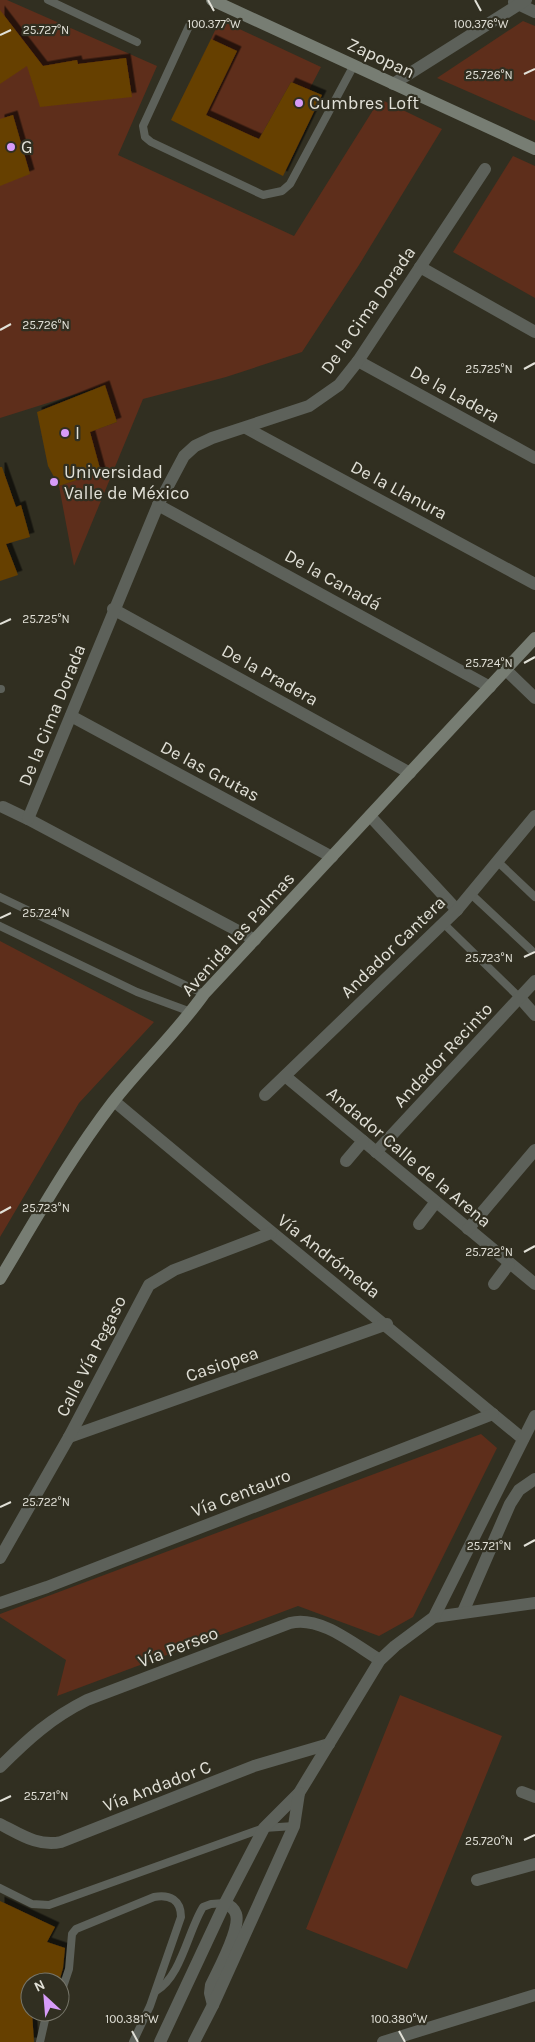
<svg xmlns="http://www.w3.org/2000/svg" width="535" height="2042" font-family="Karla,sans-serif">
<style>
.green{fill:#5e2e1b}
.building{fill:#663f01;filter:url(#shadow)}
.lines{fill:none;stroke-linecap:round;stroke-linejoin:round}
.lane{stroke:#5d615a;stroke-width:8}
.street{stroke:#5d615a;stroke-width:12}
.secondary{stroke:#777d73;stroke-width:12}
.ticks{fill:none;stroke:#e1e0d7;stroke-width:2}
.poi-dot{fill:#d79bf9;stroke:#312f21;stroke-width:2}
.labels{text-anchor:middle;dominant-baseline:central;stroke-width:4.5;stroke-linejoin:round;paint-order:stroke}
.street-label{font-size:18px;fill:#e1e0d7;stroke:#312f21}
.poi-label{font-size:18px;fill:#e1e0d7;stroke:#312f21;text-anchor:start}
.ticks-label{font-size:12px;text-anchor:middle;fill:#e1e0d7;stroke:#312f21;stroke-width:4.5;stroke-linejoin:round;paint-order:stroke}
</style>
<defs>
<filter id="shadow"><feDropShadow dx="4.5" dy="-4.5" stdDeviation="0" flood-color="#0009"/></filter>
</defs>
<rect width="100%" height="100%" fill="#312f21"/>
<!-- green -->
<g class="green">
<path d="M0 0H7L157 66 118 155 294 236 380 99 442 129 359 265 302 352 226 377 143 399 74 566 59 486 101 472 94 447 56 460V444L117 422 105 385 0 418Z"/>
<path d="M220 20 321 67 309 90 291 82 259 139 206 115 211 39Z"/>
<path d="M523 21 535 26V121L437 78Z"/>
<path d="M513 156 535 166V298L453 252Z"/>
<path d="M0 941 154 1022 79 1103 0 1237Z"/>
<path d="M481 1434 497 1448 413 1617 379 1636 298 1606 57 1696 66 1660 0 1617V1614Z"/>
<path d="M400 1695 502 1736 407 1969 306 1929Z"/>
</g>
<!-- building -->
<g class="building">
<path d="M0 10 43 66 77 60 78 64 126 58 132 97 40 107 27 66 0 84Z"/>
<path d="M211 39 237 51 206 115 259 139 291 82 322 95 283 176 171 120Z"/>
<path d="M13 115 30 174 0 186V119Z"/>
<path d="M105 385 117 422 90 432 101 472 59 486 48 466 37 412Z"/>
<path d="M0 467H2L16 507 21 505 30 537 6 544 18 575 0 581Z"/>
<path d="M0 1901 55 1927 47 1942 65 1948 63 1968 59 1982H30V2012H32L34 2042H0Z"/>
</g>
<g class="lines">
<!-- lane -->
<g class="lane">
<path d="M48 0 137 42"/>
<path d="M190 24 143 126 145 137 151 142 263 195 282 191 290 184 354 65"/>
<path d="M0 689H1"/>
<path d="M497 861 535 897"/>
<path d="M471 894 531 950"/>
<path d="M0 897 204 994"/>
<path d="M443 923 520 998"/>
<path d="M0 926 137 992 191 1012"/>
<path d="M0 1888 32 1904 49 1905 264 1828 294 1826"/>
<path d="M156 1991C181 1977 188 1931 203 1907L211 1904 225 1903"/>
<path d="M60 1996 69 1969 72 1934 76 1929 154 1897C170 1894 181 1900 181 1917L150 2006 133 2042"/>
<path d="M40 2042 45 2020 49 2012"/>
</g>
<!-- street -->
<g class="street">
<path d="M514 2 535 12"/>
<path d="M393 84 526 0"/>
<path d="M420 267 535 332"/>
<path d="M358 361 535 458"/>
<path d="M246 428 535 584"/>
<path d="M158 505 490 687"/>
<path d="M113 609 410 773"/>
<path d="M506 670 535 698"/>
<path d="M71 716 332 857"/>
<path d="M3 807 28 819 255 940"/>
<path d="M370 816 457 910"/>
<path d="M28 819 158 505 184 456 195 446 212 438 309 406 339 385 358 361 485 169"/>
<path d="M520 998 535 1015"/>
<path d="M285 1076 535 1284"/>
<path d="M265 1095 457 910 535 816"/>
<path d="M114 1101C249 1215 387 1326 523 1439"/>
<path d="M376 1152 535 981"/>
<path d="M346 1161 363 1141"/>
<path d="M419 1224 435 1203"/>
<path d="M468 1229 535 1150"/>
<path d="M494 1284 509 1264"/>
<path d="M69 1437 387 1324"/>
<path d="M0 1558 69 1437 149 1285 174 1270 271 1233"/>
<path d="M0 1603 47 1587 493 1414"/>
<path d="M463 1612 510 1504 519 1490 535 1479"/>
<path d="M434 1617 535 1603"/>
<path d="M0 1767C28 1739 51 1718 87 1700L290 1623C320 1615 355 1645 380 1660"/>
<path d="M522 1792 535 1797"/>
<path d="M0 1824C20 1834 38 1847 61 1842L254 1766 329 1744"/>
<path d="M477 1880 535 1864"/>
<path d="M213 2005 210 1993 211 1985C218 1970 241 1929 236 1914 234 1908 230 1906 225 1903"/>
<path d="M160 2042 225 1903 264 1828 299 1793 380 1660 395 1646 434 1617 535 1416"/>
<path d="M194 2042 213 2005 294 1826 299 1793"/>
<path d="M383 2042 535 1995"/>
</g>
<!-- secondary -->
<g class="secondary">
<path d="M212 0 535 149"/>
<path d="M0 1279C36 1219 70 1158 113 1102 142 1065 177 1032 204 994L535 638"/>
</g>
</g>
<!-- ticks -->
<path class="ticks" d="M208 0 214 11M475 0 481 11M0 35 11 30M524 74 535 69M0 330 11 324M524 369 535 363M0 624 11 619M524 663 535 657M0 918 11 913M524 957 535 952M0 1213 11 1207M524 1252 535 1246M0 1507 11 1502M524 1546 535 1540M0 1801 11 1796M524 1840 535 1835M132 2031 138 2042M399 2031 405 2042"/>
<!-- markers -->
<g class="poi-dot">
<circle cx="299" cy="103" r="5"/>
<circle cx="11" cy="147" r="5"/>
<circle cx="65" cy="433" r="5"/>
<circle cx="54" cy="482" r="5"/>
</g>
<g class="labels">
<!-- street labels -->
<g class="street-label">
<text transform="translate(381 58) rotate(25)">Zapopan</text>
<text transform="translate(368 310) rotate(-55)">De la Cima Dorada</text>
<text transform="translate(455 394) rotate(29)">De la Ladera</text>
<text transform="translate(399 490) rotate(28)">De la Llanura</text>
<text transform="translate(333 580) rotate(29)">De la Canadá</text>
<text transform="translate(270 675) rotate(29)">De la Pradera</text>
<text transform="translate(52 715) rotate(-68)">De la Cima Dorada</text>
<text transform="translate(210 771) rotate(28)">De las Grutas</text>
<text transform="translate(238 934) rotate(-48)">Avenida las Palmas</text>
<text transform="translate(393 947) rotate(-44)">Andador Cantera</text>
<text transform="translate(443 1055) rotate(-47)">Andador Recinto</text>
<text transform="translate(409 1157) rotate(40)">Andador Calle de la Arena</text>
<text transform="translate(329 1256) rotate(38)">Vía Andrómeda</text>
<text transform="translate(91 1356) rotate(-63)">Calle Vía Pegaso</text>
<text transform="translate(222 1364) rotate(-19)">Casiopea</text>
<text transform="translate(241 1493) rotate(-21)">Vía Centauro</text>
<text transform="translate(178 1647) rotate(-21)">Vía Perseo</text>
<text transform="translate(157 1786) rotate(-21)">Vía Andador C</text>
</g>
<!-- poi labels -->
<g class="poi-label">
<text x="309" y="103">Cumbres Loft</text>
<text x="21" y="147">G</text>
<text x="75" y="433">I</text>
<text x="64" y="472">Universidad<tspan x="64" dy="21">Valle de México</tspan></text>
</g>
</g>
<g class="ticks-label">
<text x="214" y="28">100.377°W</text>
<text x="481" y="28">100.376°W</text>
<text x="46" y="34">25.727°N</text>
<text x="489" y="79">25.726°N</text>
<text x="46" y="329">25.726°N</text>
<text x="489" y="373">25.725°N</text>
<text x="46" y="623">25.725°N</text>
<text x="489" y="667">25.724°N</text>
<text x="46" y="917">25.724°N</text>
<text x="489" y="962">25.723°N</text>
<text x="46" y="1212">25.723°N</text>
<text x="489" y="1256">25.722°N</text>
<text x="46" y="1506">25.722°N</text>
<text x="489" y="1550">25.721°N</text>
<text x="46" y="1800">25.721°N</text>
<text x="489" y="1845">25.720°N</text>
<text x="132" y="2023">100.381°W</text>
<text x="399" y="2023">100.380°W</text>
</g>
<!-- north arrow -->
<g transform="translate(45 1997) rotate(334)"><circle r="24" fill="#312f21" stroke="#77766a"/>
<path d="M0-4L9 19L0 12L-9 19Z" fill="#d79bf9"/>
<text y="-8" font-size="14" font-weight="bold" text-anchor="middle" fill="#e1e0d7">N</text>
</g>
</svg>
